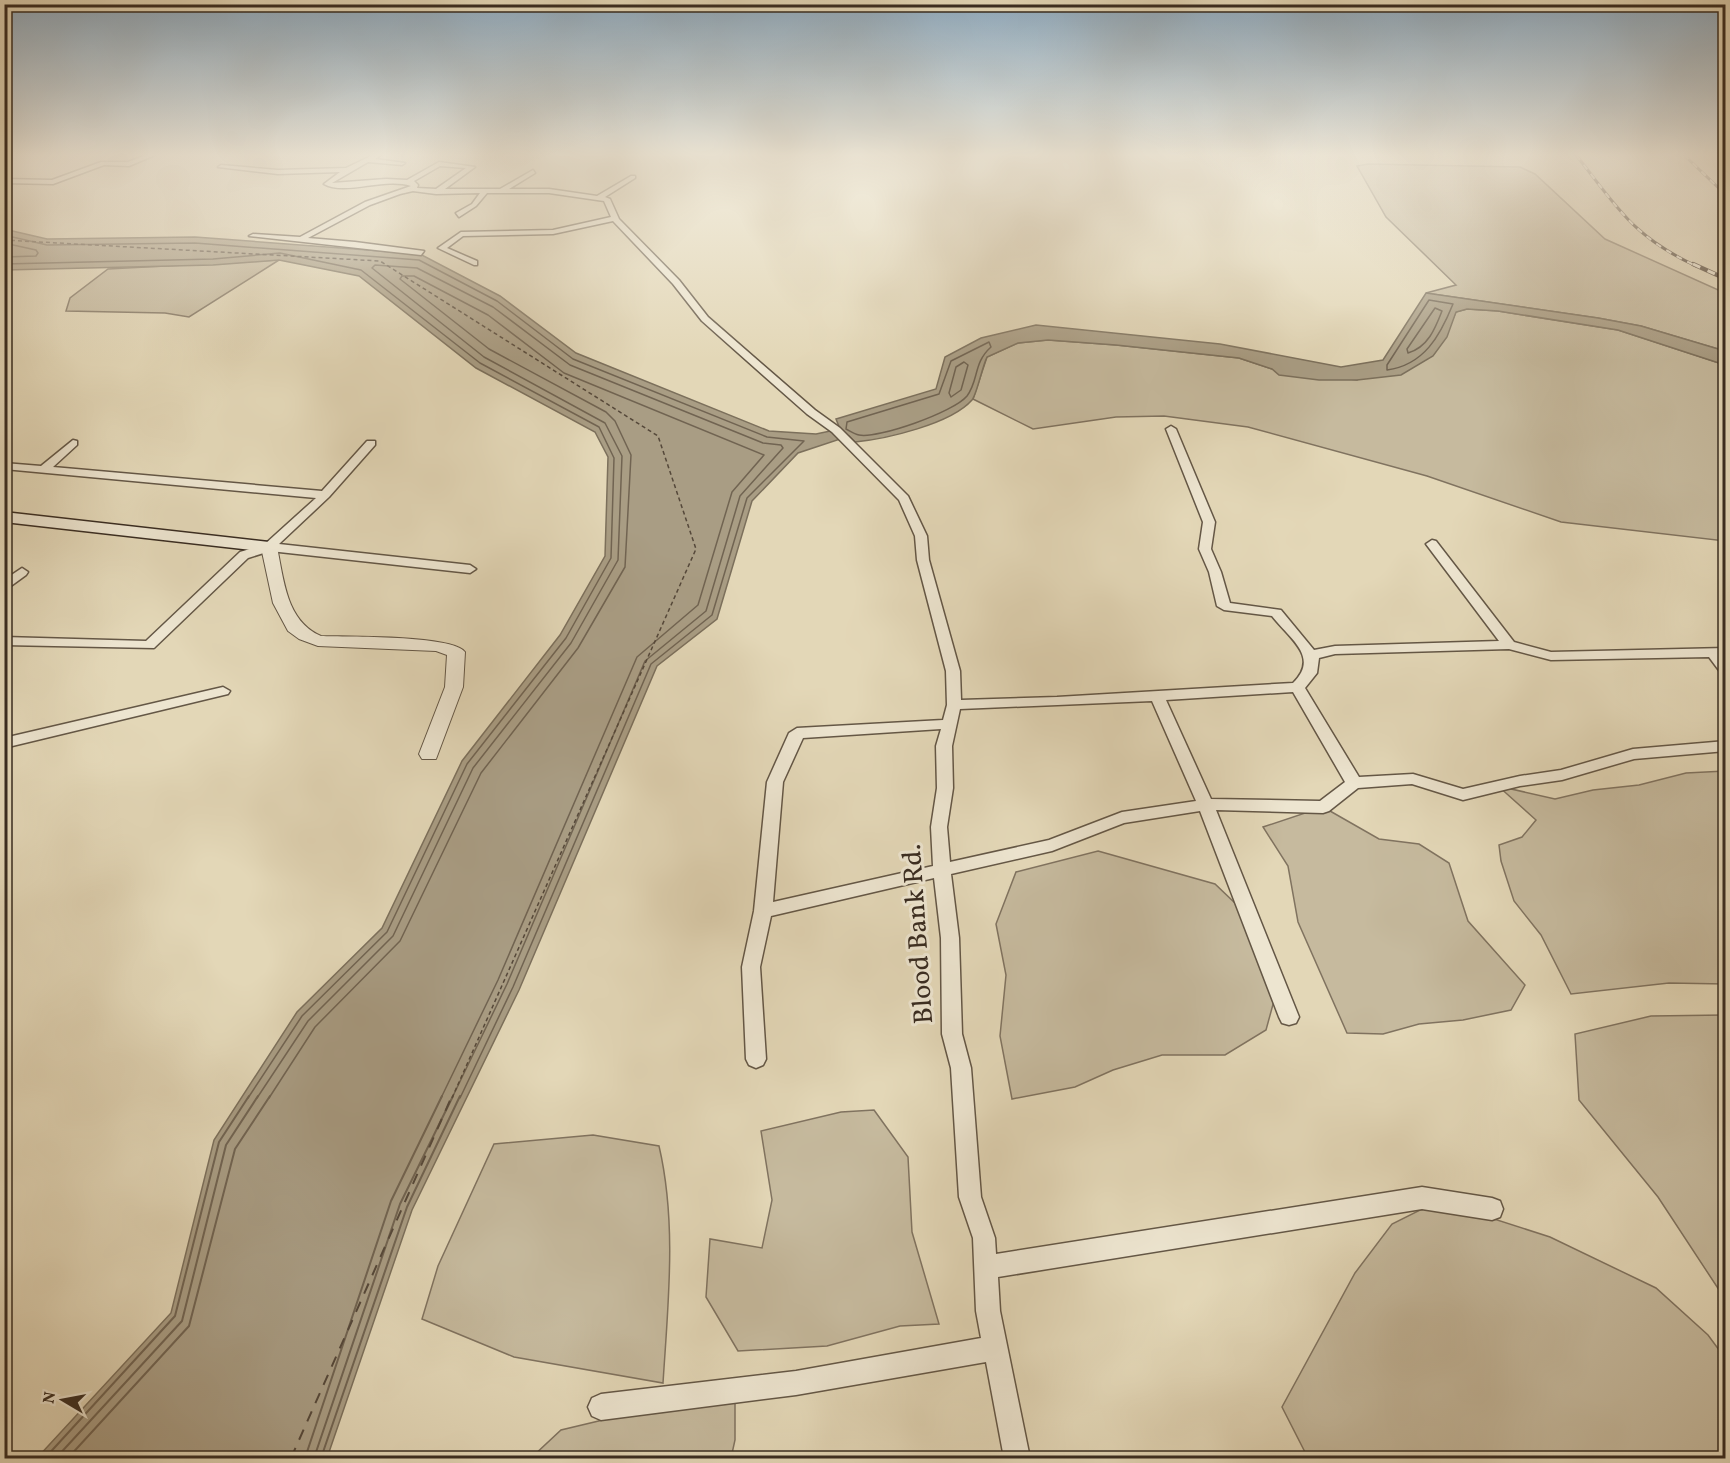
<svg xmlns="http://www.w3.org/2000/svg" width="1730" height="1463" font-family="Vollkorn,serif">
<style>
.green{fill:#c6ba9e;stroke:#807360;stroke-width:1.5}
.water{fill:#a99d84;stroke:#7c705c;stroke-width:1.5}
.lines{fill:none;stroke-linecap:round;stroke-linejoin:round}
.shore-far1{stroke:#716452;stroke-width:1.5}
.shore{stroke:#716452;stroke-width:2}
.ferry-far1{stroke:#55483a;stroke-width:1.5;stroke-dasharray:4 3;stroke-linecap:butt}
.ferry{stroke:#55483a;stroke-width:2;stroke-dasharray:11 9;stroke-linecap:butt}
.minor-casing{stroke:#645746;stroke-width:3}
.tertiary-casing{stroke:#645746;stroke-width:2}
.secondary-casing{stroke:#392c21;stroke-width:3}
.minor{fill:#ede5d0;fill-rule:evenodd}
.tertiary{fill:#ede5d0;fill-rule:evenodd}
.secondary{fill:#ede5d0;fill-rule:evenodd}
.rail-far1-casing{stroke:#392c21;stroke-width:3}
.rail-casing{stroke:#392c21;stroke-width:4.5}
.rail-far1{stroke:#ede5d0;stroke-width:2;stroke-dasharray:6;stroke-linecap:butt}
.rail{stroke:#ede5d0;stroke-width:3;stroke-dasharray:8;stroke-linecap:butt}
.labels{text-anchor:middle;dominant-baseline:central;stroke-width:6;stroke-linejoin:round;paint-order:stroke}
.near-street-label{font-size:27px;fill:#392c21;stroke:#ede5d0}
</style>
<rect width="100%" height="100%" fill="#e3d7b7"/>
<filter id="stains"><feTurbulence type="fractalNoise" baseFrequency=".00333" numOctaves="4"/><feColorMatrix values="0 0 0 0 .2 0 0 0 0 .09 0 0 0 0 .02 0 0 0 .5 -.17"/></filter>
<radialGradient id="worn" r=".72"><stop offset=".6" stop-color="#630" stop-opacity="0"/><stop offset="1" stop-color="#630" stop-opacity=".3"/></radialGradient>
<!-- green -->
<g class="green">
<path d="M1368 164 1520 167 1535 174 1605 239 1725 293V351L1641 326 1598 318 1426 293 1456 285 1386 217 1357 166Z"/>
<path d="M279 260 189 317 165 313 66 311 70 298 108 269Z"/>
<path d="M1467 309 1498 311 1618 330 1725 365V541L1561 522 1427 476 1248 427 1164 416 1116 417 1033 429 973 399 987 357 1018 343 1048 340 1116 345 1239 358 1272 369 1357 380 1452 321 1456 312Z"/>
<path d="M1725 771V984L1669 983 1571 994 1541 935 1514 901 1501 861 1499 845 1522 837 1536 820 1498 786 1555 799 1593 790 1639 785 1686 773Z"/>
<path d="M1323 807 1379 839 1419 844 1449 863 1468 921 1525 985 1511 1010 1463 1020 1419 1024 1383 1034 1347 1033 1298 922 1288 866 1263 827Z"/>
<path d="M1098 851 1215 884 1261 928 1281 975 1266 1030 1225 1055H1162L1113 1070 1075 1087 1012 1099 1000 1036 1006 975 996 924 1016 872Z"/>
<path d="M1725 1015H1726L1725 1299 1658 1197 1579 1100 1575 1034 1651 1016Z"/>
<path d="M874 1110 908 1157 912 1232 939 1324 900 1326 827 1346 738 1351 706 1297 710 1239 762 1248 772 1200 761 1131 841 1112Z"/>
<path d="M593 1135 659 1146C677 1223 668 1304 663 1383L514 1357 422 1319 438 1266 494 1144Z"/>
<path d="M1438 1201 1550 1237 1656 1288 1708 1335 1725 1358V1458H1308L1282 1407 1355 1273 1392 1224Z"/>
<path d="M735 1401V1440L731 1458H531L561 1430 607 1419Z"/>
</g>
<!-- water -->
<path class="water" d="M4 229 47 239 195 237 420 254 500 296 576 353 769 431 816 434 840 429 836 419 936 389 945 357 981 338 1036 325 1220 344 1341 367 1383 360 1426 293 1598 318 1641 326 1725 351V365L1618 330 1498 311 1467 309 1456 312 1447 337 1433 356 1401 375 1357 380H1319L1279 375 1272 369 1239 358 1116 345 1048 340 1018 343 987 357C982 367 977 394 972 400 951 424 886 439 855 442L849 436 798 453 752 501 717 619 657 666 519 990 412 1210 327 1458H37L171 1313 214 1140 297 1012 382 928 462 761 560 635 605 556 608 457 595 432 476 368 359 276 279 260 213 265 5 270Z"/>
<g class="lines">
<!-- shore-far1 -->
<g class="shore-far1">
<path d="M4 235 47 245 195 243 419 260 497 301 573 359 767 437 804 441 747 498 712 615 651 664 513 987 460 1098"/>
<path d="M4 243 36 250 38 253 36 256 4 257"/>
<path d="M4 264 213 259 280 253 361 270 480 363 599 427 614 458 611 558 566 638 467 764 387 932 302 1016 248 1098"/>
<path d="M1429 300 1453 304C1440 336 1424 365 1387 370V365Z"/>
<path d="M1435 308 1442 311C1435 329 1428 347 1408 353L1407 349Z"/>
<path d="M989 342 991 347C973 363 979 380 967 396 954 412 878 439 859 435 854 434 850 431 846 429L847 422 939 394 951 361Z"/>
<path d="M964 362 968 365 961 390 951 397 949 393 956 367Z"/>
<path d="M257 1098 308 1021 393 936 473 768 571 643 618 560 622 456 605 423 484 357 372 268 375 265 417 268 493 307 570 365 763 443 781 445 783 448 740 496 706 611 645 661 507 984 452 1098"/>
<path d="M269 1098 315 1027 400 941 481 773 578 648 625 567 631 455 615 421 606 412 489 349 400 279 402 276H414L488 315 564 373 764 455 732 492 698 605 637 657 498 980 441 1098"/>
</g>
<!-- shore -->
<g class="shore">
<path d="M45 1458 175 1316 219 1142 249 1096"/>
<path d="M56 1458 182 1321 226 1145 258 1096"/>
<path d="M68 1458 189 1326 235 1149 270 1096"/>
<path d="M305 1458 391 1201 442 1096"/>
<path d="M314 1458 400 1204 453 1096"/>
<path d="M321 1458 407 1207 460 1096"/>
</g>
<!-- ferry-far1 -->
<path class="ferry-far1" d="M4 240 380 261 658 436 696 549 452 1098"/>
<!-- ferry -->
<path class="ferry" d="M291 1458 452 1096"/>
<!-- minor casing -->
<g class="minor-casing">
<g id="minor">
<path d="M146 155H155L129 166 104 165 53 184 4 183V179L52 180 101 162H128Z"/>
<path d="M373 155H381L375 159 405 163 402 165 368 162 332 183 386 179 407 180 439 162 475 167 445 189H500L533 170 535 173 509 189H549L597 196 631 176H635V178L605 197 610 199 619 219 679 280 708 317 815 410 840 428 908 496 927 536 929 560 960 671 961 700 1057 697 1293 683C1320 657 1290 639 1272 616L1224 610 1217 606 1209 572 1199 549 1203 522 1166 429 1171 426 1176 429 1215 522 1211 549 1221 572 1230 603 1281 610 1314 650 1335 646 1499 641 1426 544 1432 540 1436 541 1514 642 1551 652 1726 648V656H1723L1726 660V674L1721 673 1709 657 1551 660 1509 649 1335 654 1319 658 1317 673 1305 688 1359 777 1413 774 1463 789 1520 776 1561 770 1633 749 1726 741V751L1634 759 1562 780 1520 786 1463 800 1412 784 1358 788 1329 811 1323 813 1216 810 1299 1017 1296 1023 1289 1025 1282 1023 1279 1017 1200 811 1124 823 1052 851 951 874 959 938 962 1034 971 1068 981 1197 995 1238 996 1254 1422 1187 1492 1198 1500 1201 1503 1209 1500 1217 1492 1220 1422 1209 998 1277 1000 1311 1030 1458H1004L986 1362 796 1395 601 1420 592 1416 588 1407 592 1398 601 1394 796 1371 981 1338 976 1311 973 1238 959 1197 951 1068 942 1034 941 938 934 878 771 916 760 967 766 1059 763 1065 756 1068 749 1065 746 1059 742 967 754 911 767 782 789 733 797 728 943 720 947 705 946 671 917 560 915 536 899 500 832 432 807 414 702 321 673 284 613 221 553 234 463 236 447 248 477 261V265H474L438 248 461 232 553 230 611 217 604 201 549 193H487L476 206 459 217 456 213 472 204 480 193 436 194 413 191 400 194 370 205 308 238 355 242 424 251 421 255 249 236 253 234 300 237 365 202 411 186C384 177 345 196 324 184L340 172 278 174 218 167 221 165 278 170 346 168ZM440 166 466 168 436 189 417 188 418 185 414 181ZM1293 692 1345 782 1320 801 1211 799 1166 700ZM1152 701 1196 801 1122 812 1049 840 950 862 947 827 953 788 952 746 960 709ZM941 729 936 746 937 788 931 827 933 866 773 902 783 782 803 738Z"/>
<path d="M73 440 77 441V445L53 467 322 491 367 441H375V445L329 497 279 544 470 565 476 569 470 573 270 551 248 558 154 648 4 645V637L146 641 240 552 265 544 316 498 4 469V463L41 466Z"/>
<path d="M22 568 28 572 26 575 4 591V580Z"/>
<path d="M223 687 230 691 228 694 4 748V738Z"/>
</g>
</g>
<!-- tertiary casing -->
<g class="tertiary-casing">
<path id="tertiary" d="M269 542 277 547C284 580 286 621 321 636 345 637 453 635 465 652L463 687 436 759H422L419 754 445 687 447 655 436 651 318 646 299 639 288 631 273 603 261 547Z"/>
</g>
<!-- secondary casing -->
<g class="secondary-casing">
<path id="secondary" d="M4 512 269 542 278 547 269 552 4 522Z"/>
</g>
<!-- minor -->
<use href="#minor" class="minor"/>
<!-- tertiary -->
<use href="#tertiary" class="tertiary"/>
<!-- secondary -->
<use href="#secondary" class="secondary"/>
<!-- rail-far1 casing -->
<g class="rail-far1-casing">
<g id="rail-far1">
<path d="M1576 155C1618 208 1632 236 1696 266"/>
<path d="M1684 155 1726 195"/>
</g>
</g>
<!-- rail casing -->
<g class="rail-casing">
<path id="rail" d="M1693 264 1726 279"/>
</g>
<!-- rail-far1 -->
<use href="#rail-far1" class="rail-far1"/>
<!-- rail -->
<use href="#rail" class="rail"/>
</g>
<!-- sky -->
<linearGradient id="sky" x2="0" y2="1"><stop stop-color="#8fabc0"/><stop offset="0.43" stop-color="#f2eddf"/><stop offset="1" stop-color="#f2eddf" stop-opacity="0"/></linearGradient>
<rect width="1730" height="360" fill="url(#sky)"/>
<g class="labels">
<!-- near-street labels -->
<g class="near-street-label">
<text transform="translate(919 934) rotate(-94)">Blood Bank Rd.</text>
</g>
</g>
<!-- margin -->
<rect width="1730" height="1463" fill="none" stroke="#e3d7b7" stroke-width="24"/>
<rect x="6" y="6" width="1718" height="1451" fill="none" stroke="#392c21" stroke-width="3"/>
<rect x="12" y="12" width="1706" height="1439" fill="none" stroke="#392c21" stroke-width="1.5"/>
<!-- north arrow -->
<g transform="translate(63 1400) rotate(280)" stroke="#ede5d0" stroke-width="4.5" paint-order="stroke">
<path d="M0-4.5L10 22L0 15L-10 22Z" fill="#392c21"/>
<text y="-9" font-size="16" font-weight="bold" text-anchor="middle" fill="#392c21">N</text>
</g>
<rect width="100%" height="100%" filter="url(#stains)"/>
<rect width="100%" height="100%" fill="url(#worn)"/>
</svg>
